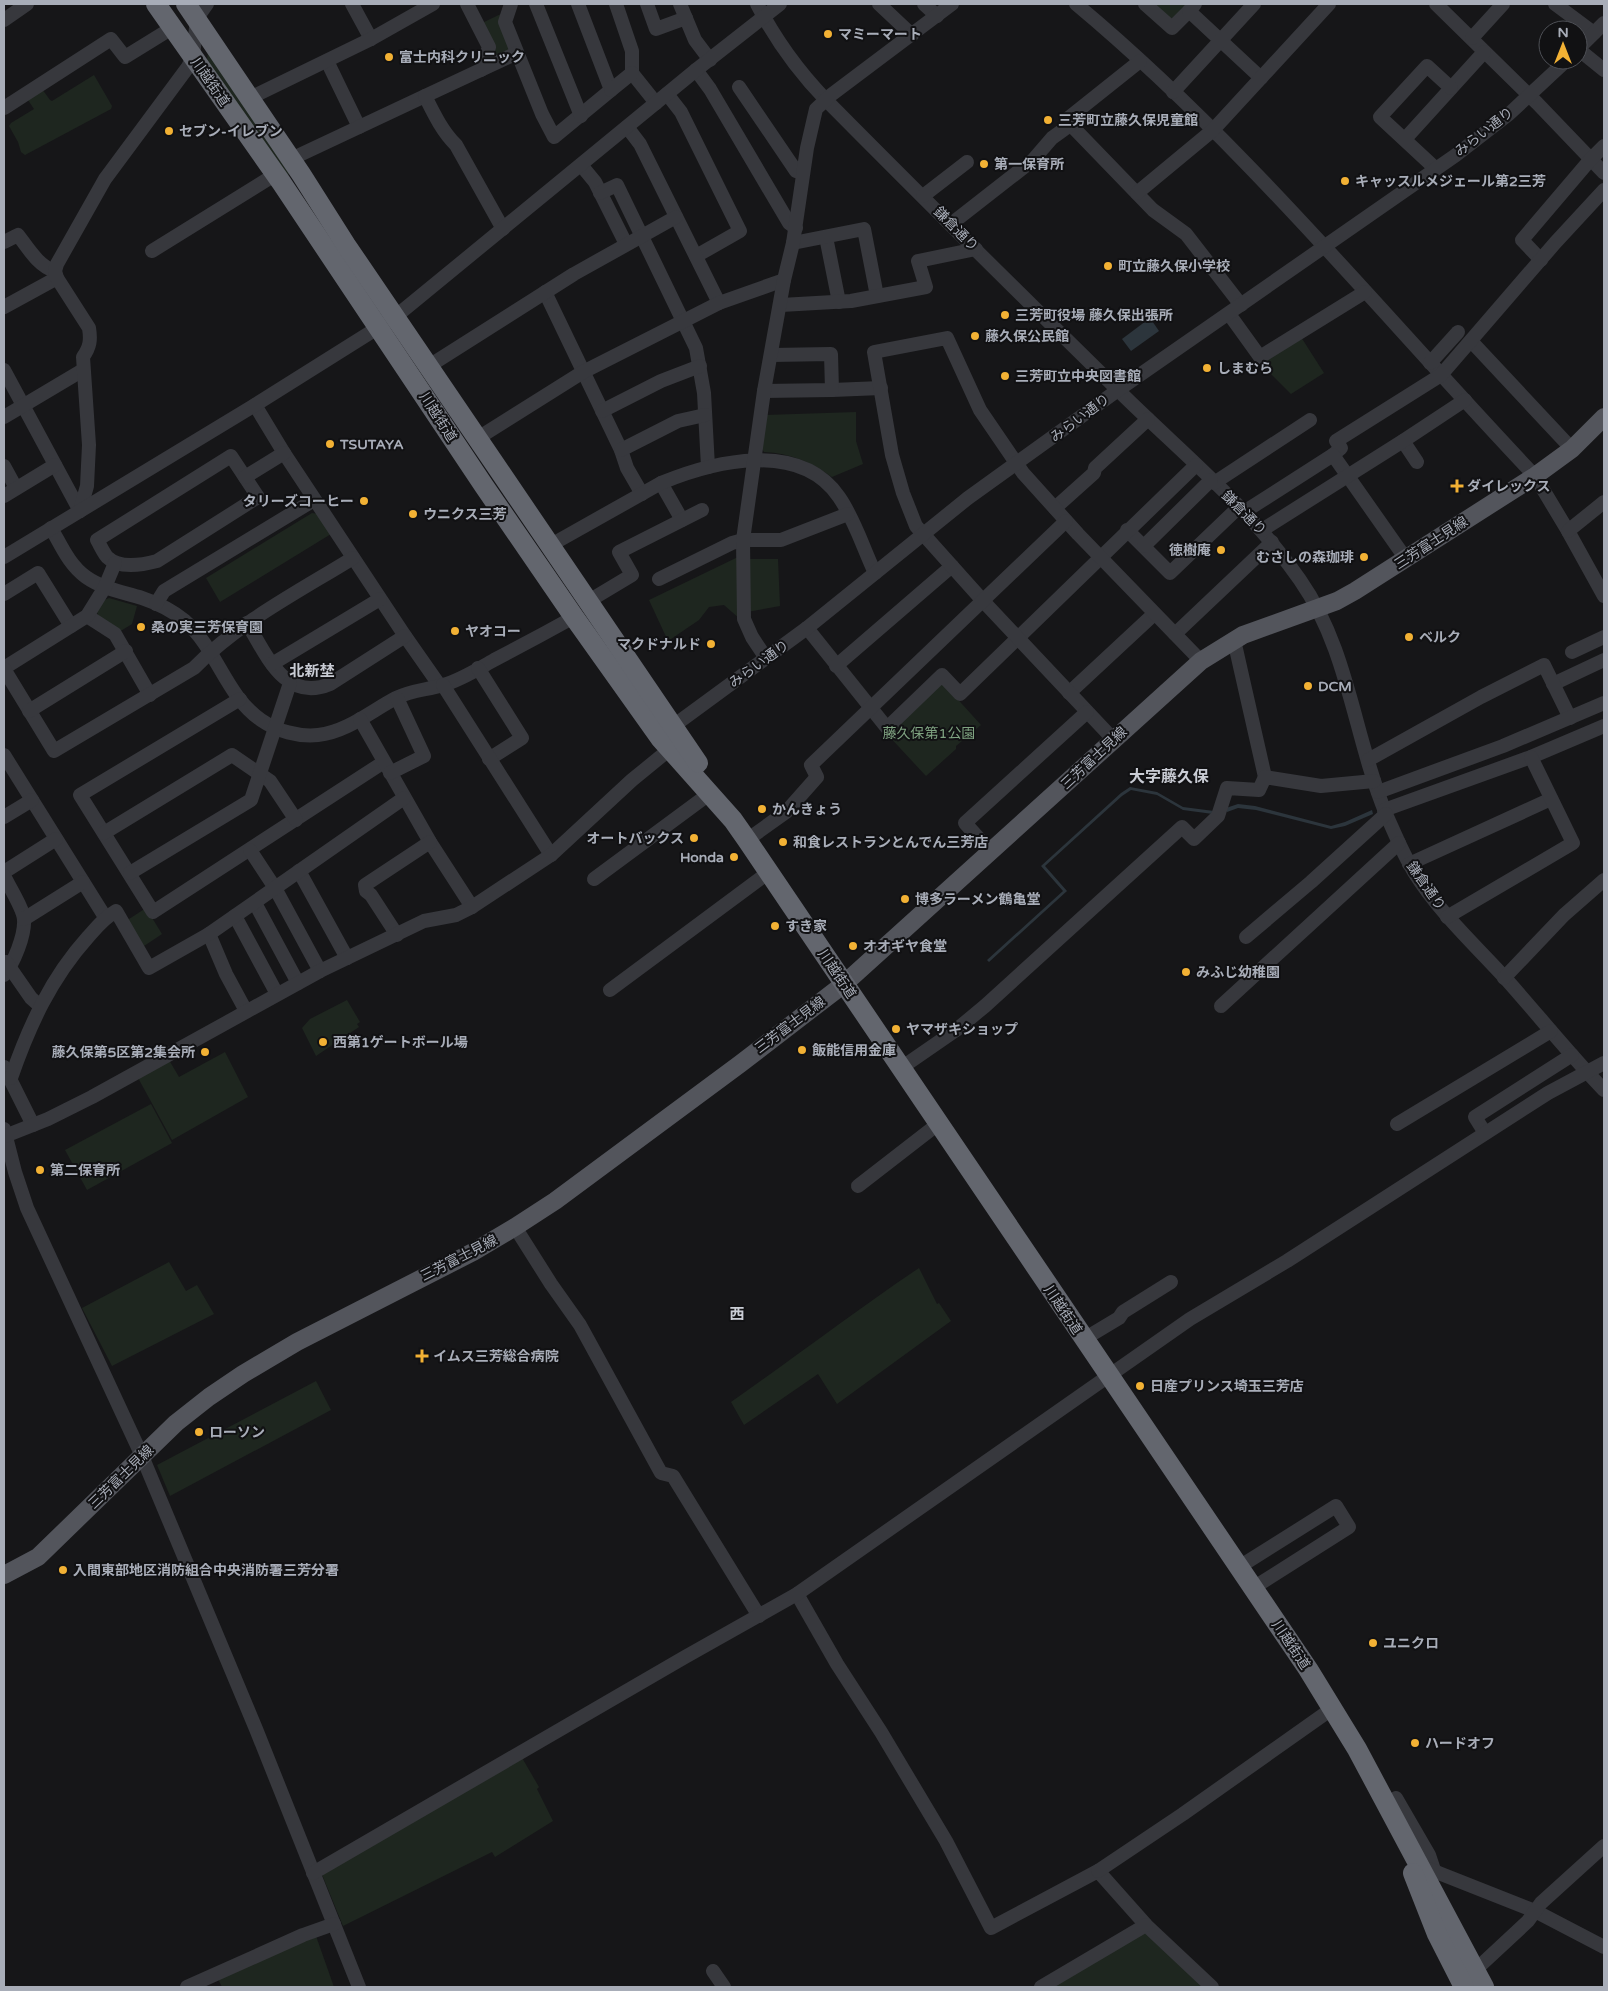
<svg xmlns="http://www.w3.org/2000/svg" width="1608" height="1991" font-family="'Varela Round','Noto Sans JP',sans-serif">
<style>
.green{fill:#1e261f}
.water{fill:#2c353c}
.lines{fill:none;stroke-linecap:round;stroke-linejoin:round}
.minor{stroke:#37383d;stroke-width:14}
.major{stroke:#53555c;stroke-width:18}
.highway{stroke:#63666e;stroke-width:20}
.poi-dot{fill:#f2b134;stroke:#111113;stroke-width:2}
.labels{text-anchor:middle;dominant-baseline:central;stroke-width:4;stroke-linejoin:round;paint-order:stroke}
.poi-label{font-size:14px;font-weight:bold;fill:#a8adb8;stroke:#111113;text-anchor:start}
.street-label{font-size:14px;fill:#a8adb8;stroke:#111113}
.park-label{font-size:14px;fill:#7fa381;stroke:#111113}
.neighbourhood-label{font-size:15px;font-weight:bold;fill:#c9ccd4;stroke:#111113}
.quarter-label{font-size:16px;font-weight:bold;fill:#c9ccd4;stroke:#111113}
</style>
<rect width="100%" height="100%" fill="#161618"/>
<!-- green -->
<g class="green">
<path d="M1151 4H1189L1173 20Z"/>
<path d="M505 12 512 48 494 60 482 23Z"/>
<path d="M208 49 294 171 283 178 207 62Z"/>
<path d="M94 75 112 106 111 109 25 155 21 152 18 142 9 126 11 123 34 109 28 100 42 89 50 100 52 101Z"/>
<path d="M1301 337 1324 373 1291 394 1260 363Z"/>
<path d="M856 412V441L863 464 832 477C811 462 790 453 764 452L762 449 765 415Z"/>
<path d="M312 513 319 514 331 534 220 602 206 578Z"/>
<path d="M738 557 740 619 724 605 709 607 699 620 668 641 649 600Z"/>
<path d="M746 559H778L780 606 747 612Z"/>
<path d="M109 598 137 606 132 624 119 632 99 619 97 612 102 601Z"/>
<path d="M943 683 981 725 956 746V749L926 776 887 734Z"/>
<path d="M146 908 162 934 144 946 126 921Z"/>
<path d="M347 1000 360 1022 357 1024 359 1027 316 1056 302 1028 310 1019Z"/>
<path d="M225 1052 248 1097 172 1140 137 1076 169 1060 179 1077Z"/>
<path d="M151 1104 172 1143 87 1190 65 1150Z"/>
<path d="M169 1262 186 1291 197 1285 214 1314 112 1366 82 1308Z"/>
<path d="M919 1268 937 1304 939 1303 951 1321 837 1404 818 1374 744 1425 731 1402C794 1358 855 1311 919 1268Z"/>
<path d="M316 1381 331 1410 170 1496 157 1465Z"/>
<path d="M521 1756 539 1787 537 1789 553 1821 495 1857 492 1852 343 1926 321 1872Z"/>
<path d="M1147 1931 1206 1987H1049Z"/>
<path d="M316 1936 334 1987H222L218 1979Z"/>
</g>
<!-- water -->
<g class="water">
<path d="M1150 318 1159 331 1131 351 1122 339Z"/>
<path d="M1130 787 1157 792 1183 807 1214 811 1213 814 1183 810 1157 795 1131 790 1122 796 1045 866 1067 891 989 962 987 960 1063 891 1041 866 1121 793Z"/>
<path d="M1238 804 1255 806 1331 826 1345 822 1372 810 1373 814 1345 826 1331 829 1256 810 1238 808 1227 812 1226 808Z"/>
</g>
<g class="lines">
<!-- minor -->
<g class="minor">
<path d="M352 4 371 39"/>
<path d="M467 4 489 47 481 70"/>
<path d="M511 4 505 22 542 114 554 137 611 90 578 4"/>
<path d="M536 4 581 116"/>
<path d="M616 4 632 51V73L656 103"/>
<path d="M647 4 656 29 686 18"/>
<path d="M680 4 695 40 710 60"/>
<path d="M757 4C775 39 798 71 826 100 924 199 1023 297 1122 394 1183 454 1251 509 1300 580 1349 650 1354 737 1386 814 1395 834 1403 854 1414 872 1439 912 1475 945 1506 979 1539 1016 1570 1055 1604 1090"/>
<path d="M879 4 912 35"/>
<path d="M924 4 937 16"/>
<path d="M1076 4C1245 145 1384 317 1535 476L1568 531 1604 596"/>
<path d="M1145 4 1172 28 1189 11"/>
<path d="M1195 4 1189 11 1261 78"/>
<path d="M1436 4 1537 103 1604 173"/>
<path d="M1555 4 1594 33"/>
<path d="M4 20 27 4"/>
<path d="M1604 23 1578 49 1604 70"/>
<path d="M1472 38 1503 4"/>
<path d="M327 61 359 127"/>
<path d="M1140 61 1066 120 1153 210 1186 234 1241 305"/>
<path d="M696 70 710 89 789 223 796 228"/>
<path d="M739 87 796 171 803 173"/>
<path d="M611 90 632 73"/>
<path d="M1173 92 1254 4"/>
<path d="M667 94 681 112 740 231 696 256"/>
<path d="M250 98 371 39 433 4"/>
<path d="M4 108 111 39 125 57 172 28"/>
<path d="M627 127 640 144 719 303"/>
<path d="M1405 139 1484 52"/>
<path d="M291 159 425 96"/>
<path d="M581 165 595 182 626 244"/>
<path d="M1436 169 1380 117 1427 66 1451 88"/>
<path d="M600 193 617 185 696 348 704 393 708 467"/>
<path d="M1137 193 1213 130 1329 4"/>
<path d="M923 196 967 162"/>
<path d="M951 224 1033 160 1052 138 1070 125"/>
<path d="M503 229 456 145C442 131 434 114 425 96L517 53"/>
<path d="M826 237 839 302"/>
<path d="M4 242 18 235C28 248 39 267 55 271"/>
<path d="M793 243 864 229 877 296"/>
<path d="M152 251 276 174"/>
<path d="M1541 260 1522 240 1590 160 1604 146"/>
<path d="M545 292 621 450 627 468 642 494"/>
<path d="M781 305 851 301 926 287 918 261 976 249"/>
<path d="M4 307 57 278"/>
<path d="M1229 314 1260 357 1365 292"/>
<path d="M1471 341 1572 449"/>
<path d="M1430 363 1458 332"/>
<path d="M429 366 574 274 676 217"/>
<path d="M4 370 80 511"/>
<path d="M832 390 881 388"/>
<path d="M764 391 832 390 831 354 772 355"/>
<path d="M255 405 284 453 405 636 440 686"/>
<path d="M602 411 661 381 700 366"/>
<path d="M4 417 83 370"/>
<path d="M478 438 583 372 719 303 784 280"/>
<path d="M1403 441 1417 462"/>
<path d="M621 450 678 421 705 415"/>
<path d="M1333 455 1341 448 1336 441 1441 375 1555 243 1604 190"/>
<path d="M231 456 258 497 157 561C142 565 119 569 107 557 103 552 100 545 97 540Z"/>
<path d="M4 466 16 488"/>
<path d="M245 477 284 453"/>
<path d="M661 483 682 520"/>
<path d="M1214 483 1310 420"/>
<path d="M4 496 55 465"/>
<path d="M1055 508 1094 473 1095 468 1148 419"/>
<path d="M80 511 87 486 89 445 83 357C90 347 91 340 89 328L57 278 55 271 57 264 105 179 188 67 193 57 197 18 207 4"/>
<path d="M1244 512 1333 455 1406 559"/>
<path d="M51 528C61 545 69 565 86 577 103 589 123 592 142 598 157 603 173 611 185 621 217 649 226 696 261 720 277 731 298 737 318 735 347 732 371 711 396 698 412 690 427 690 443 685 461 680 478 669 494 660 521 646 547 632 574 617"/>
<path d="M1127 530 1170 573 1239 507"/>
<path d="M1262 530 1403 441 1465 400"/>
<path d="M1568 531 1604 502"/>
<path d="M549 546 661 483C714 461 800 440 839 497 855 520 863 548 875 573"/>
<path d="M1144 546 1211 480"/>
<path d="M4 557 255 405 395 317 696 70 780 4"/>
<path d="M659 579 732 543 743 540H781L848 514"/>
<path d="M4 594 38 573 71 626"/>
<path d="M587 602 632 575 619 552 702 510"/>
<path d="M156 604 164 591 314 500"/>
<path d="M87 616 115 634 150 695"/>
<path d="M247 623C266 654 285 703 330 684L405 636"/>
<path d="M807 628 887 728 942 675 960 694 1196 465"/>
<path d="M1175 634 1272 542"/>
<path d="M1234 640 1265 777"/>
<path d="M1572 652 1604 637"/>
<path d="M766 658 752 637 744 619 743 540 764 391 784 280 793 243 807 148 816 109 831 95 952 4"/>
<path d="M272 664 380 599"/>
<path d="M836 666 952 566"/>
<path d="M4 668 87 616 105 587 115 563"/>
<path d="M478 668 522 738 489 759"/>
<path d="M4 669 54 751 194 668C239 622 298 592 353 558"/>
<path d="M1553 684 1604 660"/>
<path d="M443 685 551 855"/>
<path d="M1069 693 1154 614"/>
<path d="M240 699 80 795 153 912 384 762"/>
<path d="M29 711 126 651"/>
<path d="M360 719 430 842 472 907"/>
<path d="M1114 740 984 602 916 526 903 493 892 455 874 352 947 338 980 410 1023 473 1078 534 1201 661"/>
<path d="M4 755 105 917"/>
<path d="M1368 760 1481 697 1544 665 1570 718"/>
<path d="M390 773 424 756 397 698"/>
<path d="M1378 792 1503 746 1604 703"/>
<path d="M1384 810 1531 757 1604 726"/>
<path d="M4 817 32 800"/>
<path d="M104 833 232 755 270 781 296 820"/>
<path d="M747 840 786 812 817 777 811 765 1066 521"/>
<path d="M250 850 275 888 320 971"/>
<path d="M991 852 965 823 1087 712"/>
<path d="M1409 864 1551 799"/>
<path d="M299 871 347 958"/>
<path d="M4 872 56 839"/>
<path d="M130 873 251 800 290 683"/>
<path d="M4 876C9 886 24 910 24 920 25 935 14 963 4 975"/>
<path d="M594 879 709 794"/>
<path d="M255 903 298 983"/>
<path d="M235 916 277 994"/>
<path d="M1447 917 1573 843 1531 757"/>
<path d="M24 919 83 882"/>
<path d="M209 934 226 974 246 1011"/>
<path d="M397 935 371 895 366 891 365 885 430 842"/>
<path d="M1246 937 1311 882 1386 814"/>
<path d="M6 962 31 998 40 1006"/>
<path d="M1504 978 1564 915 1604 880"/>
<path d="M610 990 769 872"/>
<path d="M1221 1006 1399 843"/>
<path d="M4 1067 33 1125"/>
<path d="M901 1068 956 1030 985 1006 1182 827 1194 839 1218 816 1227 788 1259 790 1265 777 1321 786 1374 781"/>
<path d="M11 1078C29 1026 51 978 88 937 97 927 104 918 116 911L149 968 209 934 404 798"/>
<path d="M1397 1124 1551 1031"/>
<path d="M4 1129 15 1172 27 1208 142 1456 256 1729 359 1987"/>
<path d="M1485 1133 1475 1117 1572 1055"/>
<path d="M5 1136 48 1119 92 1097 320 971 424 921 456 915 472 907 551 855 632 780 670 749C674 741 668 734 672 727L807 628 968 498 1118 390 1456 155 1509 114 1567 60"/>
<path d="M858 1186 938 1124"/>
<path d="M515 1227 551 1284 580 1325 661 1473 673 1476 759 1616"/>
<path d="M1084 1339 1119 1318 1123 1312 1171 1282"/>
<path d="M1239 1567 1336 1506 1349 1527 1253 1588"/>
<path d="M797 1594 837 1664 881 1732 946 1841 991 1928 1098 1871 1146 1925 1212 1987"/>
<path d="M1396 1798 1429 1855 1435 1873"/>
<path d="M1421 1866 1535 1911 1604 1947"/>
<path d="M1098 1871 1183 1814 1333 1708"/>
<path d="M313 1873 685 1657 797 1594 1190 1319 1287 1261 1548 1093 1604 1063"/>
<path d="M713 1971 724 1987"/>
<path d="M1470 1975 1528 1921 1541 1903 1604 1846"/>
<path d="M187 1987 303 1935 334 1924"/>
<path d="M1041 1987 1146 1925"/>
</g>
<!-- major -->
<path class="major" d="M4 1575 38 1557 176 1423 209 1397 243 1374 297 1342 473 1252 515 1227 555 1201 740 1064 844 984 1201 661 1243 635 1337 601 1355 591 1535 476 1572 449 1604 417"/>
<!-- highway -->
<g class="highway">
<path d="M156 4 281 182 484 486 574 617 660 738 733 820 747 840 1308 1669 1357 1749 1484 1987"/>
<path d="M186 4 301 174 346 245 698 763"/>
<path d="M1413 1873 1437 1934 1464 1987"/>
</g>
</g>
<!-- markers -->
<g class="poi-dot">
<circle cx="828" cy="34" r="5"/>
<circle cx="389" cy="57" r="5"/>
<circle cx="1048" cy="120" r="5"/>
<circle cx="169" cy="131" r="5"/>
<circle cx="984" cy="164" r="5"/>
<circle cx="1345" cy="181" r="5"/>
<circle cx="1108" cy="266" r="5"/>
<circle cx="1005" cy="315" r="5"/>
<circle cx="975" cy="336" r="5"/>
<circle cx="1207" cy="368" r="5"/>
<circle cx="1005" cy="376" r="5"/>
<circle cx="330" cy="444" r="5"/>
<path d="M1454.5 478.5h5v5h5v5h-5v5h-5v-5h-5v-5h5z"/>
<circle cx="364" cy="501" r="5"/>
<circle cx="413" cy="514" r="5"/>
<circle cx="1221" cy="550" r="5"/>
<circle cx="1364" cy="557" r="5"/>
<circle cx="141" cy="627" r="5"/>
<circle cx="455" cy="631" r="5"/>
<circle cx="1409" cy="637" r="5"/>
<circle cx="711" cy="644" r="5"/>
<circle cx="1308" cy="686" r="5"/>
<circle cx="762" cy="809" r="5"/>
<circle cx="694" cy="838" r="5"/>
<circle cx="783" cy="842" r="5"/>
<circle cx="734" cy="857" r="5"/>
<circle cx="905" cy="899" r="5"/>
<circle cx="775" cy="926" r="5"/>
<circle cx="853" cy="946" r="5"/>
<circle cx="1186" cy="972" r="5"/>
<circle cx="896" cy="1029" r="5"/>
<circle cx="323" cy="1042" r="5"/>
<circle cx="802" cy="1050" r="5"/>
<circle cx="205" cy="1052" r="5"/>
<circle cx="40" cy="1170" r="5"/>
<path d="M419.5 1348.5h5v5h5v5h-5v5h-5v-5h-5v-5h5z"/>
<circle cx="1140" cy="1386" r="5"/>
<circle cx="199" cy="1432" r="5"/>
<circle cx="63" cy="1570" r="5"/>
<circle cx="1373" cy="1643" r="5"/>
<circle cx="1415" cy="1743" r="5"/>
</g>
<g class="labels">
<!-- poi labels -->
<g class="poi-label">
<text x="838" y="34">マミーマート</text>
<text x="399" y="57">富士内科クリニック</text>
<text x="1058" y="120">三芳町立藤久保児童館</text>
<text x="179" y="131">セブン-イレブン</text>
<text x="994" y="164">第一保育所</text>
<text x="1355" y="181">キャッスルメジェール第2三芳</text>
<text x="1118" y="266">町立藤久保小学校</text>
<text x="1015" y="315">三芳町役場 藤久保出張所</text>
<text x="985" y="336">藤久保公民館</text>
<text x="1217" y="368">しまむら</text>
<text x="1015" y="376">三芳町立中央図書館</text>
<text x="340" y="444">TSUTAYA</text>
<text x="1467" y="486">ダイレックス</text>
<text x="354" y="501" text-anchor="end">タリーズコーヒー</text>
<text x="423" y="514">ウニクス三芳</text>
<text x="1211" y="550" text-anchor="end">徳樹庵</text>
<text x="1354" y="557" text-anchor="end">むさしの森珈琲</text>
<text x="151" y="627">桑の実三芳保育園</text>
<text x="465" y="631">ヤオコー</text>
<text x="1419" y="637">ベルク</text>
<text x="701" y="644" text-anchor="end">マクドナルド</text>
<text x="1318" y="686">DCM</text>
<text x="772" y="809">かんきょう</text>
<text x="684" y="838" text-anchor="end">オートバックス</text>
<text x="793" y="842">和食レストランとんでん三芳店</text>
<text x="724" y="857" text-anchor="end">Honda</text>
<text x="915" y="899">博多ラーメン鶴亀堂</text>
<text x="785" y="926">すき家</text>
<text x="863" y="946">オオギヤ食堂</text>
<text x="1196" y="972">みふじ幼稚園</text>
<text x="906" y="1029">ヤマザキショップ</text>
<text x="333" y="1042">西第1ゲートボール場</text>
<text x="812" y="1050">飯能信用金庫</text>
<text x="195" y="1052" text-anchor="end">藤久保第5区第2集会所</text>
<text x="50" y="1170">第二保育所</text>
<text x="433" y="1356">イムス三芳総合病院</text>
<text x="1150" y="1386">日産プリンス埼玉三芳店</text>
<text x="209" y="1432">ローソン</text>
<text x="73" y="1570">入間東部地区消防組合中央消防署三芳分署</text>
<text x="1383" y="1643">ユニクロ</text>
<text x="1425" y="1743">ハードオフ</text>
</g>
<!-- street labels -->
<g class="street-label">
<text transform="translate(210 82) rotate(55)">川越街道</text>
<text transform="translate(1484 132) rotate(-38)">みらい通り</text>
<text transform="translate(956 229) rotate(45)">鎌倉通り</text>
<text transform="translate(438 417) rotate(57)">川越街道</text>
<text transform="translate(1080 418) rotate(-37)">みらい通り</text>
<text transform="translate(1244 513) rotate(45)">鎌倉通り</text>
<text transform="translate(1431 543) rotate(-33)">三芳富士見線</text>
<text transform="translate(759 664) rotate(-36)">みらい通り</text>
<text transform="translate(1094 758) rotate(-43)">三芳富士見線</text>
<text transform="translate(1426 886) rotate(55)">鎌倉通り</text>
<text transform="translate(837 974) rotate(56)">川越街道</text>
<text transform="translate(790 1025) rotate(-37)">三芳富士見線</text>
<text transform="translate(459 1258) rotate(-27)">三芳富士見線</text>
<text transform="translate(1063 1310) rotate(56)">川越街道</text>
<text transform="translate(121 1477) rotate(-44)">三芳富士見線</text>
<text transform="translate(1291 1645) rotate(56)">川越街道</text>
</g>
<!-- park labels -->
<g class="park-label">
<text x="929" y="733">藤久保第1公園</text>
</g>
<!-- neighbourhood labels -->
<g class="neighbourhood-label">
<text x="312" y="671">北新埜</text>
<text x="737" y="1314">西</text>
</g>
<!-- quarter labels -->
<g class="quarter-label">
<text x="1169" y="777">大字藤久保</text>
</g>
</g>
<!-- border -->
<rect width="1608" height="1991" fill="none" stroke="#a8adb8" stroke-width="10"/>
<!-- north arrow -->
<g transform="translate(1563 45)"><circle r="24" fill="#111113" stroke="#4d4f55"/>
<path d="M0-4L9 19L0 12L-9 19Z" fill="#f2b134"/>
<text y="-8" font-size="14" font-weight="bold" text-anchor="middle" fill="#a8adb8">N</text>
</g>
</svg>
